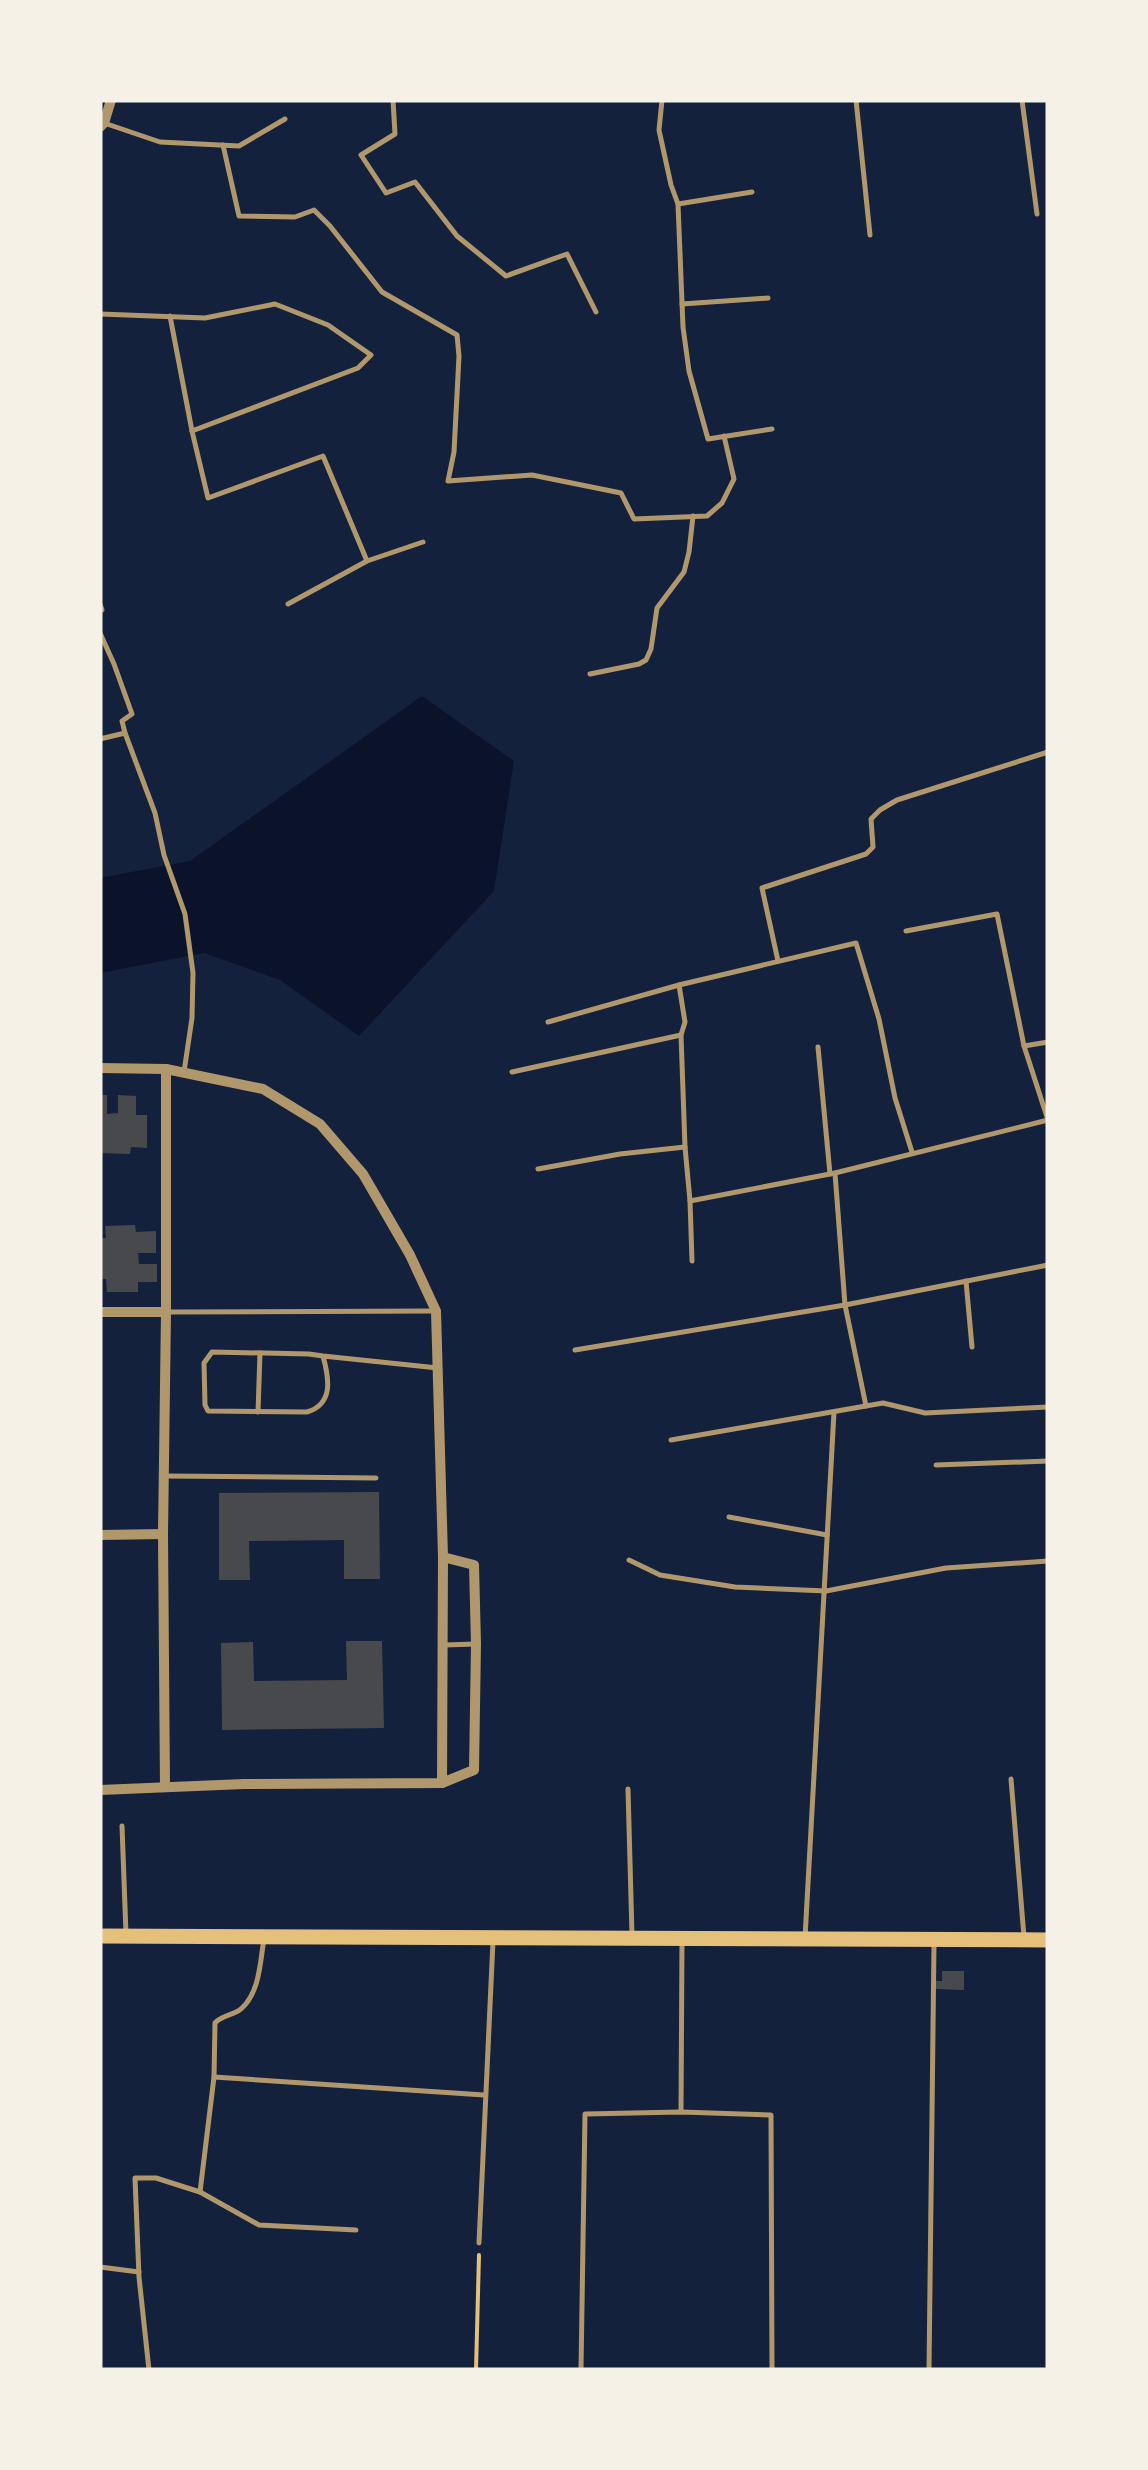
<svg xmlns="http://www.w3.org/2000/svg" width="1148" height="2470" font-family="Raleway,sans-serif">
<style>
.water{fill:#0b132b}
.building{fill:#48494c}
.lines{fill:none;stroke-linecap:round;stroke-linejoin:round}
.path{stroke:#e5c07b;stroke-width:4}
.service{stroke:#b1986c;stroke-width:5}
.minor{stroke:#b1986c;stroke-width:10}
.secondary{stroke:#e5c07b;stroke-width:15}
</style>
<rect width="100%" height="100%" fill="#14213d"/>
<!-- water -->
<path class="water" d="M422 696 514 761 494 891 359 1036 280 980 204 953 100 973V878L190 861Z"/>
<!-- building -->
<g class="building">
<path d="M100 1095H107V1114L118 1113V1095L136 1096V1115H147V1148L131 1147 130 1154 100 1153Z"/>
<path d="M135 1225 136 1232 156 1231V1253H138L139 1264H157V1282H138V1292H107L106 1279H100V1238H106L105 1226Z"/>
<path d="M379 1492 380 1579H344V1540L249 1541 250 1580H219V1493Z"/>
<path d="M346 1641H382L384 1728 222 1730 221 1643 253 1642 254 1681 347 1680Z"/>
<path d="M942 1971H964V1990L936 1989V1981H942Z"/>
</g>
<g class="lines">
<!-- path -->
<path class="path" d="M476 2370 479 2255"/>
<!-- service -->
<g class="service">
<path d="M393 100 395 134 361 155 386 193 415 182 457 236 506 276 567 254 596 312"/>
<path d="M662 100 659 130 671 185 678 204 683 327 689 371 708 439 772 429"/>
<path d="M856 100 870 235"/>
<path d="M1022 100 1037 214"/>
<path d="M107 124 160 142 239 146 285 119"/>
<path d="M223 145 239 216 295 217 314 210 330 226 382 292 457 335 459 356 454 452 448 481 532 475 621 493 634 519 707 516 722 503 734 479 724 436"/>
<path d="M678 204 752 192"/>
<path d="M682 304 768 298"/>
<path d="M100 314 205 318 275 304 328 325 371 355 358 368 192 431"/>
<path d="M170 316 192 431 208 498 323 456 367 561"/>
<path d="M100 604 102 610 100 611"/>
<path d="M288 604 367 561 423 542"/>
<path d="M100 633 114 664 132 714 122 721 125 733 155 813 164 855 185 914 193 973 192 1018 184 1072"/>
<path d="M590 674 639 664 646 660 651 649 657 608 684 572 689 552 693 516"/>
<path d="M100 739 125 733"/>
<path d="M906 931 997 914 1024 1046 1048 1120"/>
<path d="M778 961 762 888 866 854 873 847 871 819 880 810 897 800 1048 752"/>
<path d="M679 985 685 1022 681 1035 685 1147 690 1201 835 1173 1048 1120"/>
<path d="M548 1022 679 985 856 943 879 1019 895 1098 912 1152"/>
<path d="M1024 1046 1048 1042"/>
<path d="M818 1047 830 1174"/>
<path d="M512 1072 681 1035"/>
<path d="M538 1169 620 1154 685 1147"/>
<path d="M835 1173 845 1305 866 1406"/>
<path d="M690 1201 692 1261"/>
<path d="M966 1281 972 1347"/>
<path d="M166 1312 433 1311"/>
<path d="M575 1350 845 1305 1048 1265"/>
<path d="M323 1356C329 1378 334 1404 307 1412L208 1411 205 1405 204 1363 212 1352 309 1354 323 1356 438 1368"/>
<path d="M258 1412 260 1353"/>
<path d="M671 1440 883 1403 925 1413 1048 1407"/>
<path d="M936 1465 1048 1461"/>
<path d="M165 1476 376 1478"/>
<path d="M729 1517 827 1535"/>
<path d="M629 1560 660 1575 735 1587 826 1591 946 1568 1048 1561"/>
<path d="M444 1645 476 1644"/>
<path d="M1011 1779 1024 1937"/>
<path d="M628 1789 632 1935"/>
<path d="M122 1826 126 1934"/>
<path d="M805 1938 834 1412"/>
<path d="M214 2077 484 2095"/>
<path d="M681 2112 682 1941"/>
<path d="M200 2192 214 2077 215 2023C223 2014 234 2016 242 2008 260 1991 260 1962 264 1939"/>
<path d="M479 2243 493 1941"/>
<path d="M100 2267 139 2272"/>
<path d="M149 2370 139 2277 135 2178H156L200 2192 259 2225 356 2230"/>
<path d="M581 2370 585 2114 681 2112 771 2115 772 2370"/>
<path d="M929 2370 934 1944"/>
</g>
<!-- minor -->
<g class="minor">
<path d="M100 127 104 123 111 100"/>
<path d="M100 1068 166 1069 263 1089 320 1124 363 1174 410 1255 436 1311 443 1557 442 1783"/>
<path d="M100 1312H166V1069"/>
<path d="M100 1535 163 1534"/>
<path d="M165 1787 163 1534 166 1312"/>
<path d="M100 1790 244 1784 442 1783 474 1770 476 1644 474 1565 443 1557"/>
</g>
<!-- secondary -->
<path class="secondary" d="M100 1936 1048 1940"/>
</g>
<!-- border -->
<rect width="1148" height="2470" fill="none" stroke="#f6f1e7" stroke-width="205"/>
</svg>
